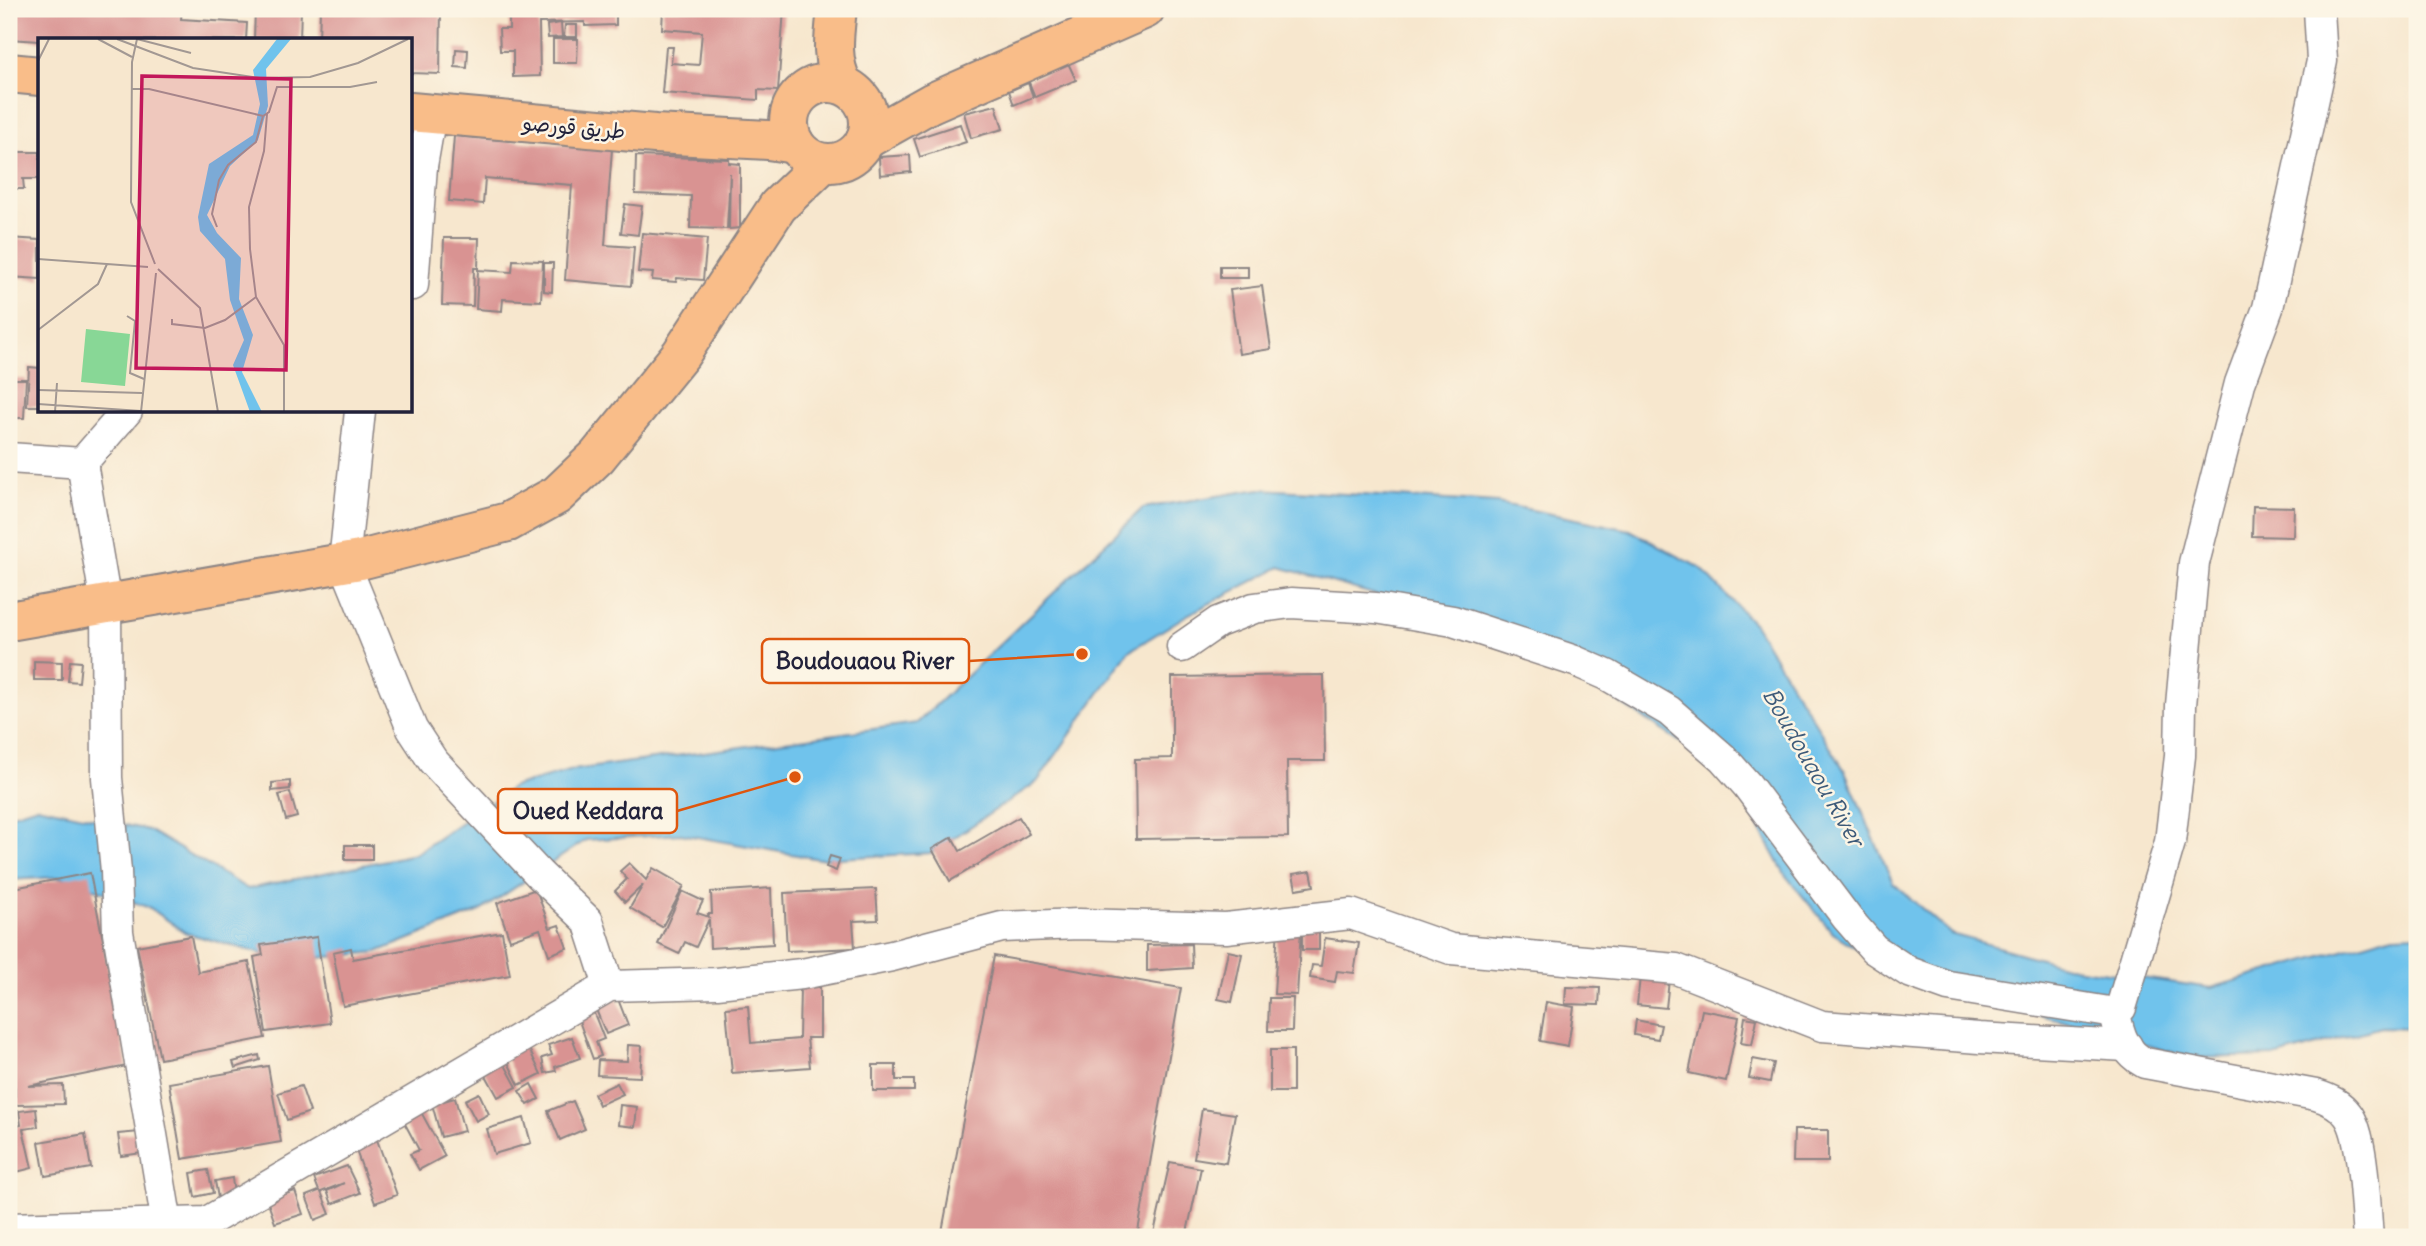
<svg xmlns="http://www.w3.org/2000/svg" width="2426" height="1246" font-family="Delius,'Playpen Sans Arabic',sans-serif">
<style>
.water{fill:#70c3ec;stroke:#497294;stroke-width:2}
.building{fill:#d99392}
.lines{fill:none;stroke-linecap:round;stroke-linejoin:round}
.minor-casing{stroke:#8c8484;stroke-width:33}
.major-casing{stroke:#8c8484;stroke-width:42}
.minor{stroke:#fff;stroke-width:30}
.major{stroke:#f9bd89;stroke-width:38}
.labels{text-anchor:middle;dominant-baseline:central;stroke-width:5;stroke-linejoin:round;paint-order:stroke}
.street-label{font-size:21px;fill:#22223b;stroke:#fcf5e5}
.water-label{font-size:23px;font-style:italic;fill:#3d5a79;stroke:#fcf5e5}
.inset-road{fill:none;stroke:#a29893;stroke-width:2}
.view{fill:#c2185b;fill-opacity:0.15;stroke:#c2185b;stroke-width:3.5}
.inset-edge{fill:none;stroke:#22223b;stroke-width:3.5}
.leader{fill:none;stroke:#de560e;stroke-width:2.5}
.callout-dot{fill:#de560e;stroke:#fcf5e5;stroke-width:2.5}
.callout{fill:#fcf5e5;stroke:#de560e;stroke-width:2.5}
.callout-label{font-size:23px;text-anchor:middle;font-weight:bold;fill:#22223b}
</style>
<rect width="100%" height="100%" fill="#fcf5e5"/>
<filter id="ink" filterUnits="userSpaceOnUse"><feTurbulence type="fractalNoise" baseFrequency=".0143" numOctaves="2"/><feDisplacementMap in="SourceGraphic" scale="14" xChannelSelector="R" yChannelSelector="G"/><feConvolveMatrix kernelMatrix="1 2 1 2 8 2 1 2 1" color-interpolation-filters="sRGB"/></filter>
<filter id="wash" filterUnits="userSpaceOnUse"><feTurbulence type="fractalNoise" baseFrequency=".00686" numOctaves="4" result="noise"/><feDisplacementMap in="SourceGraphic" scale="28" xChannelSelector="R" yChannelSelector="G"/><feGaussianBlur stdDeviation="1.57" result="paint"/><feColorMatrix in="noise" values="0 0 0 0 0 0 0 0 0 0 0 0 0 0 0 0 0 1.4 0 .05"/><feComposite in="paint" operator="in"/></filter>
<g filter="url(#wash)">
<rect width="100%" height="100%" fill="#f7e7ce"/>
<!-- water -->
<path class="water" d="M1260 489 1497 503 1630 530 1702 569 1754 624 1845 771 1893 883 1951 934 2073 968 2211 988 2394 935 2417 934V1028L2381 1027 2278 1056 2192 1058 2031 1012 1909 981 1833 933 1786 876 1746 803 1691 749 1563 666 1455 618 1280 567 1187 615 1128 652 1037 782 931 853 819 859 681 834 586 840 480 911 377 952 288 961 186 933 150 908 61 877 9 880V815L37 806 148 830 248 889 415 854 513 787 573 770 917 723 1143 508Z"/>
<g id="blocks">
<!-- building -->
<g class="building">
<path d="M9 9H182L181 19 247 23 246 40 40 41 9 39Z"/>
<path d="M255 9H301L300 40H254Z"/>
<path d="M320 9H441L440 74 411 73V40H319Z"/>
<path d="M509 9H616V25L585 26V22L539 23 540 76 513 77V51H500L499 29H509Z"/>
<path d="M663 9H784L778 91 758 90V100L662 93 666 47H673L671 63 699 65 702 32 662 29Z"/>
<path d="M561 23 562 37 548 38 547 25Z"/>
<path d="M565 25H577V37H564Z"/>
<path d="M553 39H578L577 63H553Z"/>
<path d="M456 49 468 50 467 68 455 67Z"/>
<path d="M1068 63 1076 80 1035 97 1028 80Z"/>
<path d="M1028 83 1033 97 1014 105 1009 91Z"/>
<path d="M996 105 1003 129 971 138 964 113Z"/>
<path d="M960 124 966 142 920 157 914 139Z"/>
<path d="M454 136 612 149 605 245 634 247 631 286 565 280 572 185 485 178 483 204 449 201Z"/>
<path d="M9 152H40V179H23L24 189H9Z"/>
<path d="M910 155 911 172 880 175 879 157Z"/>
<path d="M636 156 729 159V163L740 164V228L729 229 730 173 727 229 690 228 691 196 635 194Z"/>
<path d="M625 204 642 206 638 235 621 233Z"/>
<path d="M642 233 707 239 703 280 677 278 676 282 652 280 653 273 638 272Z"/>
<path d="M9 238 40 240V279L9 277Z"/>
<path d="M444 238H479L478 268H474L473 306 442 305Z"/>
<path d="M513 260 543 261 541 301 503 299 502 311 476 309 478 270 512 272Z"/>
<path d="M544 263H553L552 292 544 291Z"/>
<rect x="1220" y="266" width="28" height="12"/>
<path d="M1262 286 1271 349 1239 354 1230 290Z"/>
<path d="M29 367 40 368V406H27Z"/>
<path d="M9 379H26L24 418H9Z"/>
<path d="M2253 506 2294 507 2293 537 2252 536Z"/>
<path d="M34 661 62 662V680H34Z"/>
<path d="M70 661 81 662 79 682 68 681Z"/>
<path d="M1324 675 1325 761H1287L1288 837 1136 839 1135 759 1172 758V677Z"/>
<path d="M290 781V789L272 791V783Z"/>
<path d="M290 792 297 817 286 820 279 795Z"/>
<path d="M1019 817 1029 834 950 881 932 849 952 837 960 851Z"/>
<rect x="345" y="845" width="27" height="15"/>
<path d="M830 856 840 859 836 871 826 867Z"/>
<path d="M629 863 646 880 653 868 684 886 662 927 630 908 643 885 625 902 615 891 627 879 620 871Z"/>
<path d="M1311 871 1314 886 1296 889 1293 874Z"/>
<path d="M90 873 127 1066 28 1086 63 1085 64 1104 15 1105V1088L13 1089 9 1068V889Z"/>
<path d="M771 888 773 944 710 948 709 919 696 947 685 942 679 954 658 944 682 891 703 901 697 913 709 917 708 914H712L711 892Z"/>
<path d="M536 889 550 928 559 925 567 948 549 955 540 929 510 940 497 903Z"/>
<path d="M876 889 878 920 853 921 855 948 787 951 784 893Z"/>
<rect x="1302" y="916" width="17" height="34"/>
<path d="M1278 927 1301 929 1297 995 1274 994Z"/>
<path d="M502 932 510 975 343 1006 333 952 351 948 353 959Z"/>
<path d="M191 936 198 972 249 962 265 1038 160 1059 137 946Z"/>
<path d="M317 937 330 1023 266 1032 254 957 263 955 261 945Z"/>
<path d="M1325 938 1359 943 1354 973 1337 971 1335 982 1310 978 1312 965 1321 966Z"/>
<path d="M1191 944 1192 968 1147 971V945Z"/>
<path d="M1228 951 1242 954 1232 1002 1218 999Z"/>
<path d="M994 956 1181 988 1137 1237H941Z"/>
<path d="M1640 977 1669 980 1666 1008 1637 1005Z"/>
<path d="M800 987H820V1038H807L810 1067 732 1073 726 1008 748 1006 751 1043 799 1039Z"/>
<path d="M1566 987 1600 988 1599 1005 1565 1004Z"/>
<path d="M616 994 628 1025 606 1034 595 1007 592 1008 604 1039 596 1042 601 1056 593 1059 575 1010Z"/>
<path d="M1269 998H1293L1292 1031H1268Z"/>
<path d="M1546 1002 1574 1007 1568 1046 1540 1041Z"/>
<path d="M1702 1010 1739 1017 1726 1081 1689 1073Z"/>
<path d="M1745 1017 1757 1019 1752 1045 1741 1043Z"/>
<path d="M1636 1020 1661 1025 1658 1039 1634 1035Z"/>
<path d="M572 1037 580 1058 555 1067 556 1071 545 1073 542 1058 552 1055 548 1045Z"/>
<path d="M628 1045 642 1046 640 1077 597 1075 598 1060 627 1061Z"/>
<path d="M528 1047 541 1074 519 1085 501 1048Z"/>
<path d="M497 1050 517 1087 498 1097 478 1061Z"/>
<rect x="1270" y="1050" width="23" height="42"/>
<path d="M259 1055 260 1060 235 1068 233 1062Z"/>
<path d="M1753 1059 1774 1063 1770 1082 1749 1078Z"/>
<path d="M873 1065H896V1080H914V1091H873Z"/>
<path d="M268 1066 281 1142 182 1159 169 1083Z"/>
<path d="M617 1083 623 1094 599 1105 594 1094Z"/>
<path d="M531 1084 539 1099 528 1105 519 1091Z"/>
<path d="M301 1086 310 1112 287 1120 278 1093Z"/>
<path d="M479 1093 489 1114 476 1121 465 1100Z"/>
<path d="M455 1098 464 1131 441 1137 432 1104Z"/>
<path d="M573 1101 585 1129 560 1140 548 1111Z"/>
<path d="M620 1105 637 1107 635 1127 618 1125Z"/>
<path d="M36 1109 38 1127 23 1129 32 1168 9 1174V1128L21 1125 19 1111Z"/>
<path d="M1202 1109 1235 1114 1226 1163 1194 1158Z"/>
<path d="M421 1112 445 1156 419 1170 410 1154 419 1150 404 1122Z"/>
<path d="M524 1118 531 1143 494 1154 487 1129Z"/>
<path d="M1794 1130H1828V1162H1793Z"/>
<path d="M140 1132 142 1153 121 1156 118 1134Z"/>
<path d="M85 1134 91 1168 45 1176 39 1142Z"/>
<path d="M376 1137 397 1195 375 1203 354 1145Z"/>
<path d="M1170 1162 1201 1168 1186 1237 1154 1233Z"/>
<path d="M347 1166 360 1193 332 1204 327 1191 344 1183 321 1192 330 1214 315 1220 306 1196 319 1191 314 1178Z"/>
<path d="M208 1170 213 1193 195 1197 191 1173Z"/>
<path d="M232 1178 234 1195 218 1198 215 1181Z"/>
<path d="M295 1191 303 1214 275 1223 267 1200Z"/>
</g>
</g>
</g>
<g filter="url(#ink)">
<use href="#blocks" fill-opacity="0" stroke="#8c8484" stroke-width="2"/>
<g class="lines">
<!-- minor casing -->
<g class="minor-casing">
<g id="minor">
<path d="M2319 9 2322 61 2268 308 2240 383 2194 563 2181 705 2180 756 2170 842 2121 1008 2115 1013C2119 1035 2125 1053 2145 1063L2316 1095C2329 1099 2340 1104 2348 1115 2364 1136 2365 1208 2368 1237"/>
<path d="M411 165 422 166 431 114"/>
<path d="M411 285H413L422 166"/>
<path d="M127 411 82 463 106 604 107 778 116 871 118 932 167 1224"/>
<path d="M360 411 344 562 412 729 433 761 539 874 588 921 609 986"/>
<path d="M9 458 82 463"/>
<path d="M1182 647 1218 622 1254 608 1291 603 1376 608 1453 621 1575 661 1607 675 1669 711 1723 758 1747 785 1847 918 1874 949 1909 972 1948 986 2115 1013"/>
<path d="M9 1228 207 1222 609 986 717 983 802 974 892 956 1002 927 1079 924 1226 928 1351 914 1451 949 1676 969 1822 1026 1979 1038 2127 1046"/>
</g>
</g>
<!-- major casing -->
<g class="major-casing">
<g id="major">
<path d="M837 9C834 36 830 60 843 85"/>
<path d="M9 73 40 76"/>
<circle cx="829" cy="123" r="40"/>
<path d="M411 112 655 134 768 140 795 144"/>
<path d="M865 140 931 103 1145 9"/>
<path d="M9 621 360 560 508 522 557 495 597 457 681 354 778 206 823 163"/>
</g>
</g>
<!-- minor -->
<use href="#minor" class="minor"/>
<!-- major -->
<use href="#major" class="major"/>
</g>
</g>
<g class="labels">
<!-- street labels -->
<g class="street-label">
<text transform="translate(574 127) rotate(5)">طريق قورصو</text>
</g>
<!-- water labels -->
<g class="water-label">
<text transform="translate(1814 767) rotate(60)">Boudouaou River</text>
</g>
</g>
<!-- overview -->
<g transform="translate(38 38)">
<rect width="374" height="374" fill="#f7e7ce"/>
<path d="M48 291 92 296 87 348 43 344Z" fill="#88d796"/>
<path d="M239 1H253L228 31 230 68 220 102 192 128 169 177 179 195 203 220 201 261 215 297 204 334 224 374H212L195 327 206 302 192 262 187 221 162 193 160 179 171 126 215 97 222 66 215 32Z" fill="#70c3ec"/>
<path class="inset-road" d="M60 1 94 19M79 1 155 30 222 40 272 39 320 25 370 1M99 1 153 15M99 1 94 24 93 164 117 226M0 23 11 1M93 51H111L225 78 231 74 239 49H312L339 44M229 76 226 113 211 169 212 211 218 259 246 307V374M179 189 174 176 181 142 190 127 218 104 225 78M0 221 110 229M120 231 162 270 180 374M89 278 97 283 92 335 106 341M134 281V286L167 290 187 282 218 259M0 292 60 246 69 226M0 352 104 355M0 366 103 373M17 374 19 345M103 374 118 235"/>
<path class="view" d="M104 38 253 41 248 332 98 330Z"/>
<rect width="374" height="374" class="inset-edge"/>
</g>
<!-- callouts -->
<path class="leader" d="M1082 654L969 661M795 777L677 811"/>
<g class="callout-dot">
<circle cx="1082" cy="654" r="7"/>
<circle cx="795" cy="777" r="7"/>
</g>
<g class="callout">
<rect x="762" y="639" width="207" height="44" rx="7"/>
<rect x="498" y="789" width="179" height="44" rx="7"/>
</g>
<g class="callout-label">
<text x="865" y="669">Boudouaou River</text>
<text x="588" y="819">Oued Keddara</text>
</g>
<!-- margin -->
<rect width="2426" height="1246" fill="none" stroke="#fcf5e5" stroke-width="35"/>
</svg>
